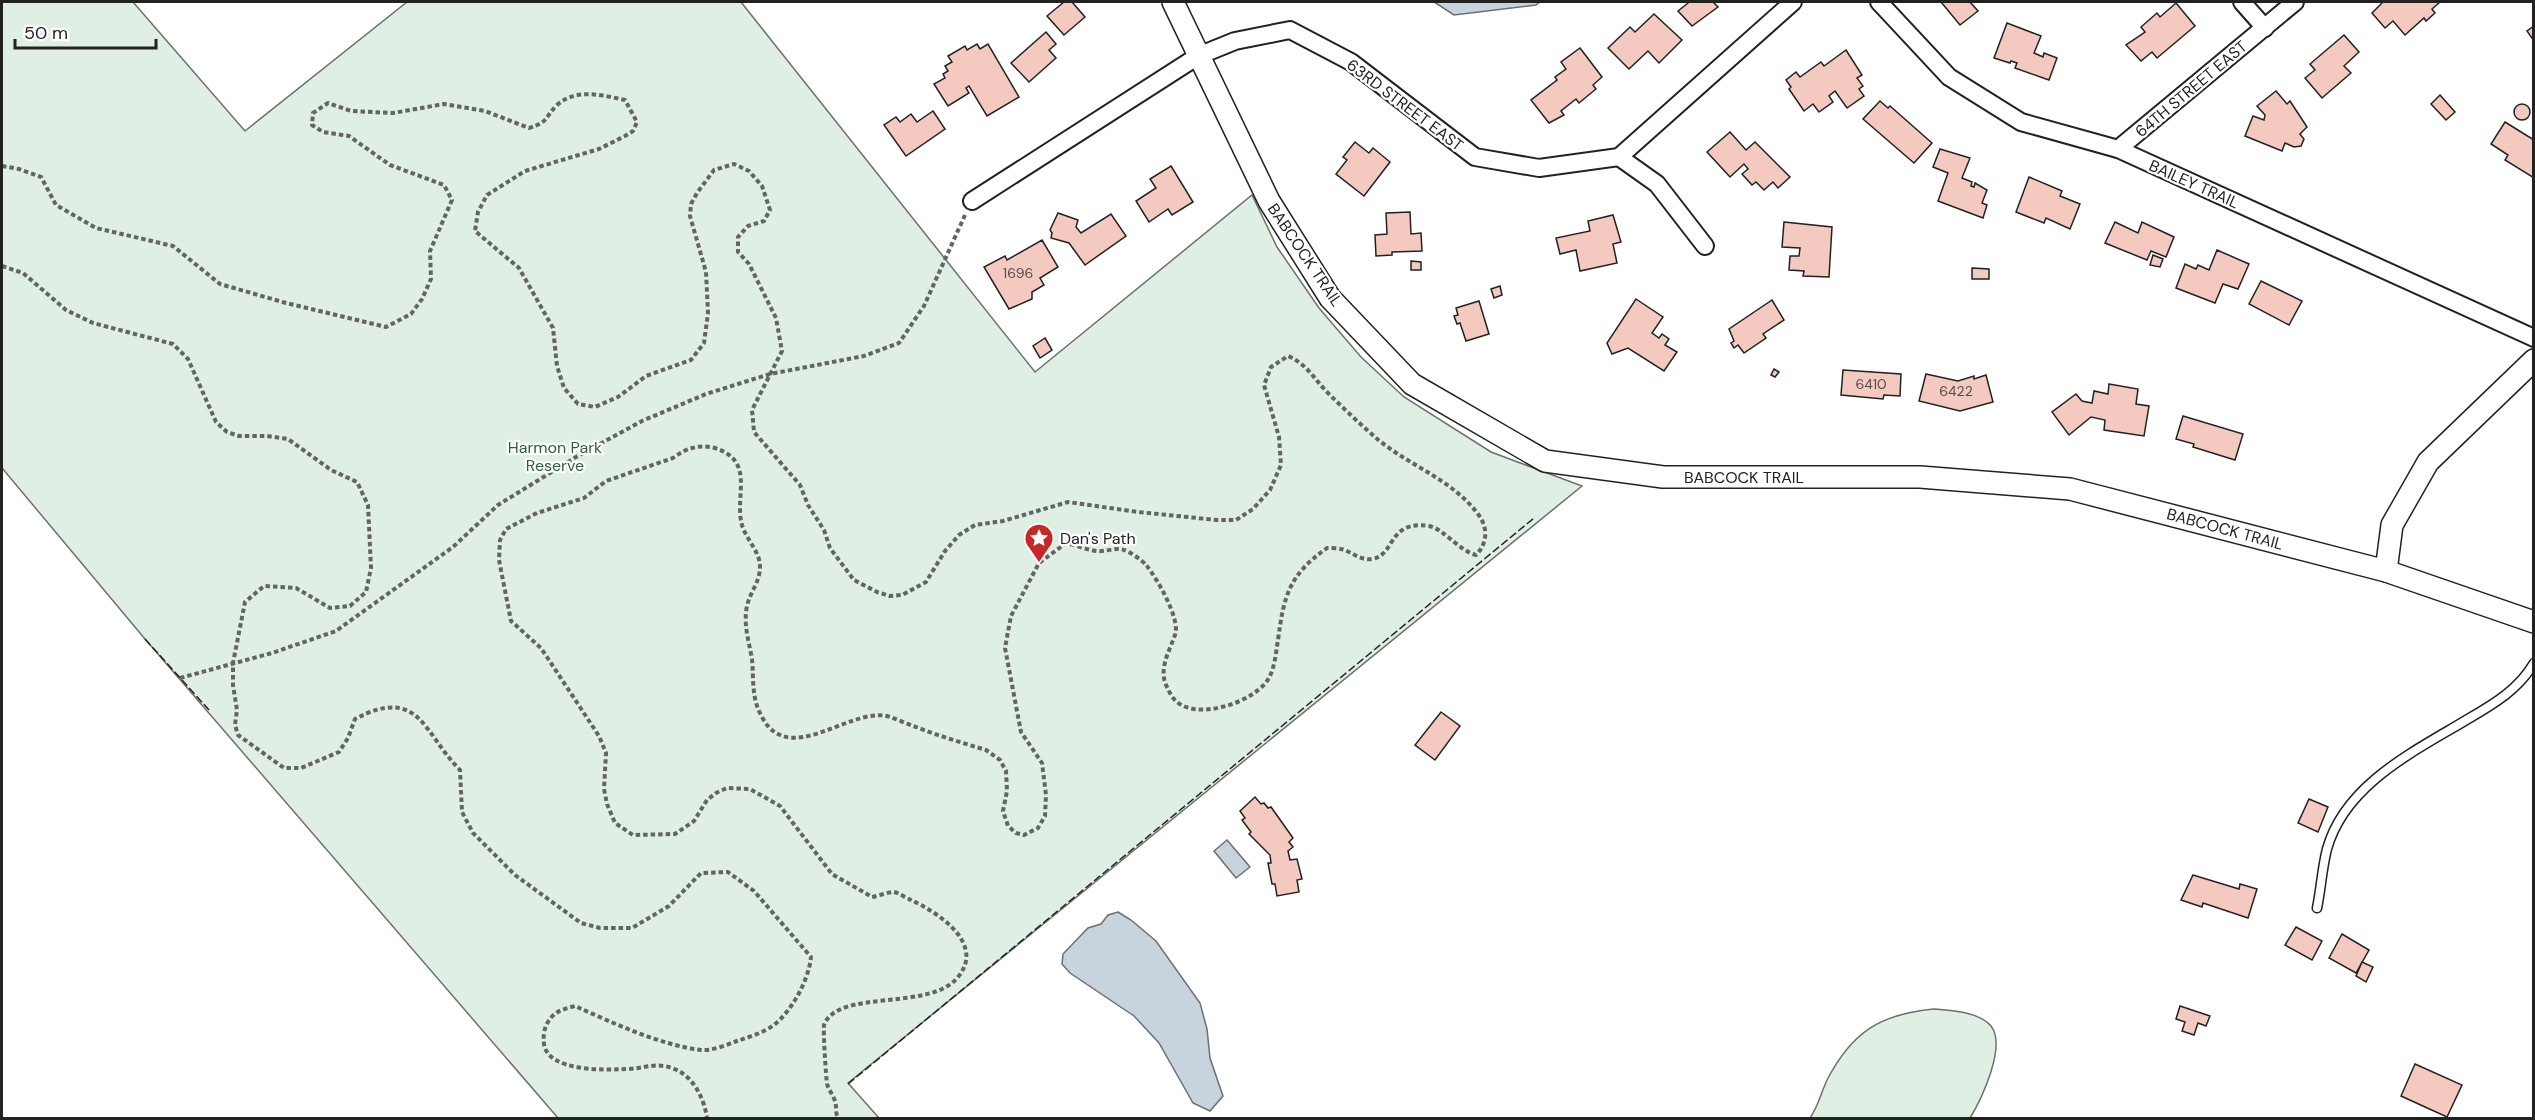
<svg xmlns="http://www.w3.org/2000/svg" width="2535" height="1120" font-family="'DM Sans',sans-serif">
<style>
.green{fill:#e0efe3;stroke:#6f6f6f;stroke-width:1.5}
.water{fill:#c7d3dd;stroke:#6f6f6f;stroke-width:1.5}
.building{fill:#f3c9c0;stroke:#222;stroke-width:1.5}
.lines{fill:none;stroke-linecap:round;stroke-linejoin:round}
.service-casing{stroke:#222;stroke-width:11}
.minor-casing{stroke:#222;stroke-width:20}
.tertiary-casing{stroke:#222;stroke-width:24}
.path{stroke:#646464;stroke-width:4;stroke-dasharray:4.5 3;stroke-linecap:butt}
.service{stroke:#fff;stroke-width:8}
.minor{stroke:#fff;stroke-width:16}
.tertiary{stroke:#fff;stroke-width:21}
.fence{stroke:#222;stroke-width:1.5;stroke-dasharray:8 3;stroke-linecap:butt}
.labels{text-anchor:middle;dominant-baseline:central;stroke-width:4.5;stroke-linejoin:round;paint-order:stroke}
.number-label{font-size:14px;fill:#564c4a}
.street-label{font-size:16px;fill:#222;stroke:#fff}
.park-label{font-size:16px;fill:#2f5e38;stroke:#fff}
.poi-label{font-size:16px;fill:#222;stroke:#fff;text-anchor:start}
</style>
<rect width="100%" height="100%" fill="#fff"/>
<!-- green -->
<g class="green">
<path d="M2 2H133L245 131 407 2H741L1035 372 1252 195 1277 247 1319 308 1361 357 1404 397 1491 452 1582 486 848 1083 879 1118H558L145 639 2 468Z"/>
<path d="M1934 1009C1951 1011 1978 1011 1991 1026 2007 1046 1981 1100 1970 1118H1810C1818 1107 1821 1093 1827 1080 1852 1032 1880 1014 1934 1009Z"/>
</g>
<!-- water -->
<g class="water">
<path d="M1434 2H1540L1536 5 1454 15Z"/>
<path d="M1227 840 1250 867 1236 878 1214 851Z"/>
<path d="M1118 912 1131 920 1156 941 1200 1003 1207 1029 1210 1058 1223 1096 1210 1111 1193 1103 1159 1043 1134 1016 1070 973 1062 964 1063 954 1088 928 1101 924 1108 915Z"/>
</g>
<!-- building -->
<g class="building">
<path d="M1064 2H1072L1085 17 1064 35 1047 16Z"/>
<path d="M1687 2H1713L1718 7 1692 26 1678 11 1688 3Z"/>
<path d="M1941 2H1970L1978 11 1960 25Z"/>
<path d="M2383 2H2440L2432 9 2435 13 2426 21 2424 18 2405 35 2393 21 2385 28 2372 13Z"/>
<path d="M2176 3 2195 26 2157 58 2152 52 2141 61 2126 45 2145 32 2141 27 2157 13 2160 17Z"/>
<path d="M1654 14 1682 40 1659 63 1648 51 1629 69 1608 48 1630 27 1635 32Z"/>
<path d="M2007 23 2041 36 2034 53 2043 57 2044 53 2057 58 2049 80 2015 68 2017 63 2011 61 2010 63 1994 58Z"/>
<path d="M2534 26V41L2527 31Z"/>
<path d="M1046 32 1056 44 1049 50 1056 58 1029 82 1011 63Z"/>
<path d="M2344 35 2359 52 2344 66 2351 73 2322 98 2305 78 2315 70 2310 64Z"/>
<path d="M977 44 980 49 988 44 1019 97 987 116 969 86 966 88 969 93 948 106 934 84 945 78 943 74 948 71 945 66 952 62 948 56 965 46 967 50Z"/>
<path d="M1580 48 1602 77 1593 85 1596 89 1579 103 1576 99 1561 111 1564 115 1549 123 1531 100 1557 80 1555 77 1566 69 1561 62Z"/>
<path d="M1846 50 1862 75 1857 78 1863 86 1859 89 1864 96 1847 108 1835 91 1829 96 1833 102 1819 112 1813 104 1804 111 1789 89 1791 87 1786 80 1796 72 1800 77 1821 62 1824 66Z"/>
<path d="M2276 91 2287 104 2290 101 2307 127 2300 134 2304 139 2301 146 2294 147 2285 143 2282 151 2245 136 2253 116 2264 120 2265 115 2257 106Z"/>
<path d="M2440 95 2455 112 2446 120 2431 104Z"/>
<path d="M1880 101 1888 108 1890 106 1932 143 1914 163 1863 119Z"/>
<circle cx="2522" cy="112" r="8"/>
<path d="M933 111 945 129 906 156 884 125 896 117 900 122 911 114 917 122Z"/>
<path d="M2505 122 2534 140V178L2505 160 2508 155 2491 144Z"/>
<path d="M1730 132 1746 150 1755 142 1790 177 1778 188 1773 182 1764 190 1756 182 1752 185 1742 174 1748 169 1744 164 1730 177 1707 152Z"/>
<path d="M1355 142 1369 153 1373 148 1390 162 1364 196 1336 174 1347 160 1343 157Z"/>
<path d="M1940 149 1970 158 1962 178 1972 182 1971 186 1974 187 1975 183 1987 190 1982 203 1987 205 1983 218 1938 201 1948 173 1933 167Z"/>
<path d="M1171 166 1193 202 1172 215 1168 209 1149 222 1136 201 1156 188 1150 179Z"/>
<path d="M2029 177 2062 191 2060 196 2080 204 2070 229 2046 218 2044 223 2016 212Z"/>
<path d="M1410 212 1411 234 1421 233 1422 251 1392 252V255L1376 256 1375 235 1387 234 1386 213Z"/>
<path d="M1058 213 1078 220 1076 227 1081 233 1111 214 1126 236 1085 265 1069 243 1051 238 1052 233 1050 230Z"/>
<path d="M1613 215 1621 242 1613 244 1617 263 1580 271 1576 250 1560 254 1556 238 1590 231 1588 221Z"/>
<path d="M1784 222 1832 227 1829 277 1803 276 1804 271 1789 270 1790 256H1799L1800 248 1782 247Z"/>
<path d="M2115 222 2138 233 2142 222 2174 237 2166 257 2151 251 2147 260 2105 243Z"/>
<path d="M1042 240 1058 267 1040 278 1044 285 1032 292V299L1009 309 984 267 1005 256 1007 260Z"/>
<path d="M2217 250 2249 264 2238 289 2223 284 2215 303 2176 288 2185 264 2196 269 2198 265 2209 270Z"/>
<path d="M2153 255 2163 259 2160 267 2150 265Z"/>
<path d="M1411 261 1421 262V270H1411Z"/>
<path d="M1972 268 1989 269V279H1972Z"/>
<path d="M2261 281 2302 301 2289 325 2249 304Z"/>
<path d="M1500 286 1502 295 1494 298 1491 289Z"/>
<path d="M1636 299 1663 317 1652 333 1659 338 1662 334 1669 339 1665 345 1677 352 1664 371 1628 348 1612 354 1607 343Z"/>
<path d="M1772 300 1784 320 1763 334 1766 338 1744 353 1738 345 1734 348 1731 343 1734 341 1729 329Z"/>
<path d="M1479 301 1489 334 1466 341 1460 323 1457 324 1454 316 1458 315 1456 308Z"/>
<path d="M1045 338 1052 350 1040 358 1033 346Z"/>
<path d="M1774 369 1779 372 1775 377 1771 375Z"/>
<path d="M1843 370 1901 374 1900 396 1884 395 1883 399 1841 395Z"/>
<path d="M1926 374 1958 381 1974 376V379L1986 375 1993 402 1960 411 1919 401Z"/>
<path d="M2109 384 2138 389 2136 404 2149 406 2144 436 2104 430 2105 420 2091 417 2069 435 2052 412 2076 394 2082 401 2092 403 2094 391 2108 394Z"/>
<path d="M2183 416 2243 434 2235 460 2193 447 2194 444 2176 439Z"/>
<path d="M1441 712 1460 726 1435 760 1415 745Z"/>
<path d="M1255 797 1261 804 1264 803 1268 808 1271 807 1293 838 1289 842 1293 847 1288 851 1290 860 1297 859 1302 879 1297 880 1299 892 1277 896 1275 884H1272L1268 863H1271L1270 855 1249 834 1251 832 1242 820 1245 818 1240 811Z"/>
<path d="M2309 799 2328 807 2318 832 2298 823Z"/>
<path d="M2193 875 2239 889 2240 884 2257 889 2248 918 2203 903 2202 907 2181 900Z"/>
<path d="M2296 927 2322 941 2312 960 2285 945Z"/>
<path d="M2342 934 2369 950 2356 973 2329 958Z"/>
<path d="M2362 962 2373 967 2366 982 2356 976Z"/>
<path d="M2180 1006 2210 1016 2206 1026 2198 1023 2194 1035 2182 1031 2185 1022 2176 1019Z"/>
<path d="M2415 1064 2462 1085 2447 1117 2401 1096Z"/>
</g>
<g class="lines">
<!-- service casing -->
<g class="service-casing">
<path id="service" d="M2317 908C2321 889 2322 868 2327 849 2345 784 2415 751 2468 719 2494 704 2519 689 2534 663"/>
</g>
<!-- minor casing -->
<g class="minor-casing">
<g id="minor">
<path d="M1879 2 1949 77 2021 122 2118 149 2534 338"/>
<path d="M2242 2 2265 28"/>
<path d="M2118 149 2295 2"/>
<path d="M1619 157 1657 184 1705 246"/>
<path d="M972 201 1198 56 1235 41 1290 30 1351 62 1475 157 1539 168 1619 157 1793 2"/>
</g>
</g>
<!-- tertiary casing -->
<g class="tertiary-casing">
<g id="tertiary">
<path d="M1173 2 1269 201 1330 298 1412 384 1545 461 1663 477H1920L2070 489 2386 571 2534 622"/>
<path d="M2386 571 2392 525 2428 462 2534 360"/>
</g>
</g>
<!-- path -->
<g class="path">
<path d="M2 166 19 169 41 177 56 205 96 228 173 246 220 284 286 303 386 327 411 314 422 299 431 279 430 251 452 200 444 185 390 165 349 136 323 132 312 125 313 113 328 103 351 111 393 113 444 104 485 111 529 128C549 122 544 118 557 105 576 88 602 95 625 100L637 122 633 131 625 136 599 149 525 171 487 195 478 212 475 231 519 268 553 328 557 366 564 388 578 404 595 407 618 397 646 376 691 360 704 343 708 313 706 272 690 216 691 204 697 193 714 170 734 164 749 171 762 186 770 210 764 221 748 226 738 237V252L749 264 776 318 782 351 752 410 754 432 800 485 808 505 824 530 830 548 854 580 877 592 890 596 902 595 926 582 945 551 959 535 975 525 1003 521 1068 502 1138 512 1217 520H1236L1253 509 1270 490 1281 465 1279 437 1264 385 1271 367 1288 356C1307 364 1314 379 1328 393 1343 408 1359 423 1375 437 1407 465 1452 479 1478 514 1488 527 1488 543 1476 555 1458 550 1444 529 1429 526 1387 520 1396 555 1372 559 1360 561 1351 551 1341 549 1337 548 1331 548 1327 548 1289 575 1284 595 1278 640 1276 652 1275 665 1270 676 1258 702 1194 723 1174 699 1171 696 1169 691 1167 687 1158 670 1169 652 1175 635 1181 620 1157 578 1146 565 1142 560 1130 552 1124 550 1116 547 1105 552 1097 551 1087 550 1076 545 1066 543L1039 563 1011 616 1005 648 1021 732 1042 763 1046 795 1045 816 1038 828 1024 835 1016 833 1008 826 1003 811 1007 791 1006 771 1000 760 986 750C963 743 939 736 916 727 907 724 897 719 887 716 848 708 789 768 762 717 751 698 754 680 752 659 749 641 743 625 747 606 750 592 760 582 760 567 760 550 744 538 741 521 736 491 754 461 715 448 700 444 686 448 673 458L606 481 584 498 537 513 506 529 500 540 499 560 511 621 541 648 599 736 606 753 604 789 607 804 615 823 633 835 675 834 694 821 707 800 716 793 727 788 750 789 780 806 832 874 872 897C878 896 888 892 894 892 899 893 906 898 911 900 937 912 986 943 958 977 930 1012 838 988 824 1025 823 1030 826 1077 827 1084 829 1090 833 1095 835 1101 837 1107 835 1113 838 1118"/>
<path d="M2 266 23 273 66 310 93 323 173 344 188 359 216 422 227 432 239 436H267L288 439 331 470 357 482 368 505 371 568 366 592 350 606 330 608 296 588 264 586 245 602 233 663V685L237 710 235 725 238 735 284 768H301L339 752 348 738 355 719C420 685 423 733 460 770L462 812 473 833 515 875 581 923 600 928H632L669 906 701 873 728 872 754 891 811 957C809 979 792 1011 774 1025 763 1033 749 1037 737 1041 726 1045 712 1051 701 1050 660 1045 613 1023 575 1006 564 1009 554 1011 548 1022 544 1028 543 1037 544 1044 548 1072 605 1070 626 1069 642 1069 655 1062 672 1068 693 1075 704 1098 707 1118"/>
<path d="M180 678 272 653 336 631 453 547 498 505 576 457 642 421 706 394 770 374 864 356 899 343 924 306 965 215"/>
</g>
<!-- service -->
<use href="#service" class="service"/>
<!-- minor -->
<use href="#minor" class="minor"/>
<!-- tertiary -->
<use href="#tertiary" class="tertiary"/>
<!-- fence -->
<g class="fence">
<path d="M145 639 209 710"/>
<path d="M848 1084 1534 518"/>
</g>
</g>
<!-- icons -->
<defs>
<g id="sight-pin" transform="scale(1.5)"><path d="M0 17L-7.5 6A9.5 9.5 0 1 1 7.5 6Z" fill="#c62828" stroke="#fff"/><path d="M0-6L1.8-2.2L6-1.7L2.9 1.2L3.7 5.4L0 3.3L-3.7 5.4L-2.9 1.2L-6-1.7L-1.8-2.2Z" fill="#fff"/></g>
</defs>
<g fill-rule="evenodd">
<use href="#sight-pin" x="1039" y="538"/>
</g>
<g class="labels">
<!-- number labels -->
<g class="number-label">
<text x="1018" y="273">1696</text>
<text x="1871" y="384">6410</text>
<text x="1956" y="391">6422</text>
</g>
<!-- street labels -->
<g class="street-label">
<text transform="translate(2191 89) rotate(-40)">64TH STREET EAST</text>
<text transform="translate(1405 105) rotate(37)">63RD STREET EAST</text>
<text transform="translate(2194 184) rotate(24)">BAILEY TRAIL</text>
<text transform="translate(1305 255) rotate(56)">BABCOCK TRAIL</text>
<text x="1744" y="477">BABCOCK TRAIL</text>
<text transform="translate(2225 529) rotate(15)">BABCOCK TRAIL</text>
</g>
<!-- park labels -->
<g class="park-label">
<text x="555" y="447">Harmon Park<tspan x="555" dy="18">Reserve</tspan></text>
</g>
<!-- poi labels -->
<g class="poi-label">
<text x="1060" y="538">Dan's Path</text>
</g>
</g>
<!-- border -->
<rect width="2535" height="1120" fill="none" stroke="#222222" stroke-width="6"/>
<!-- scale -->
<path d="M15 39v9h141v-9" fill="none" stroke="#222222" stroke-width="3"/>
<text x="24" y="39" font-size="18" fill="#222222" stroke="#ffffff" stroke-width="4.5" paint-order="stroke">50 m</text>
</svg>
